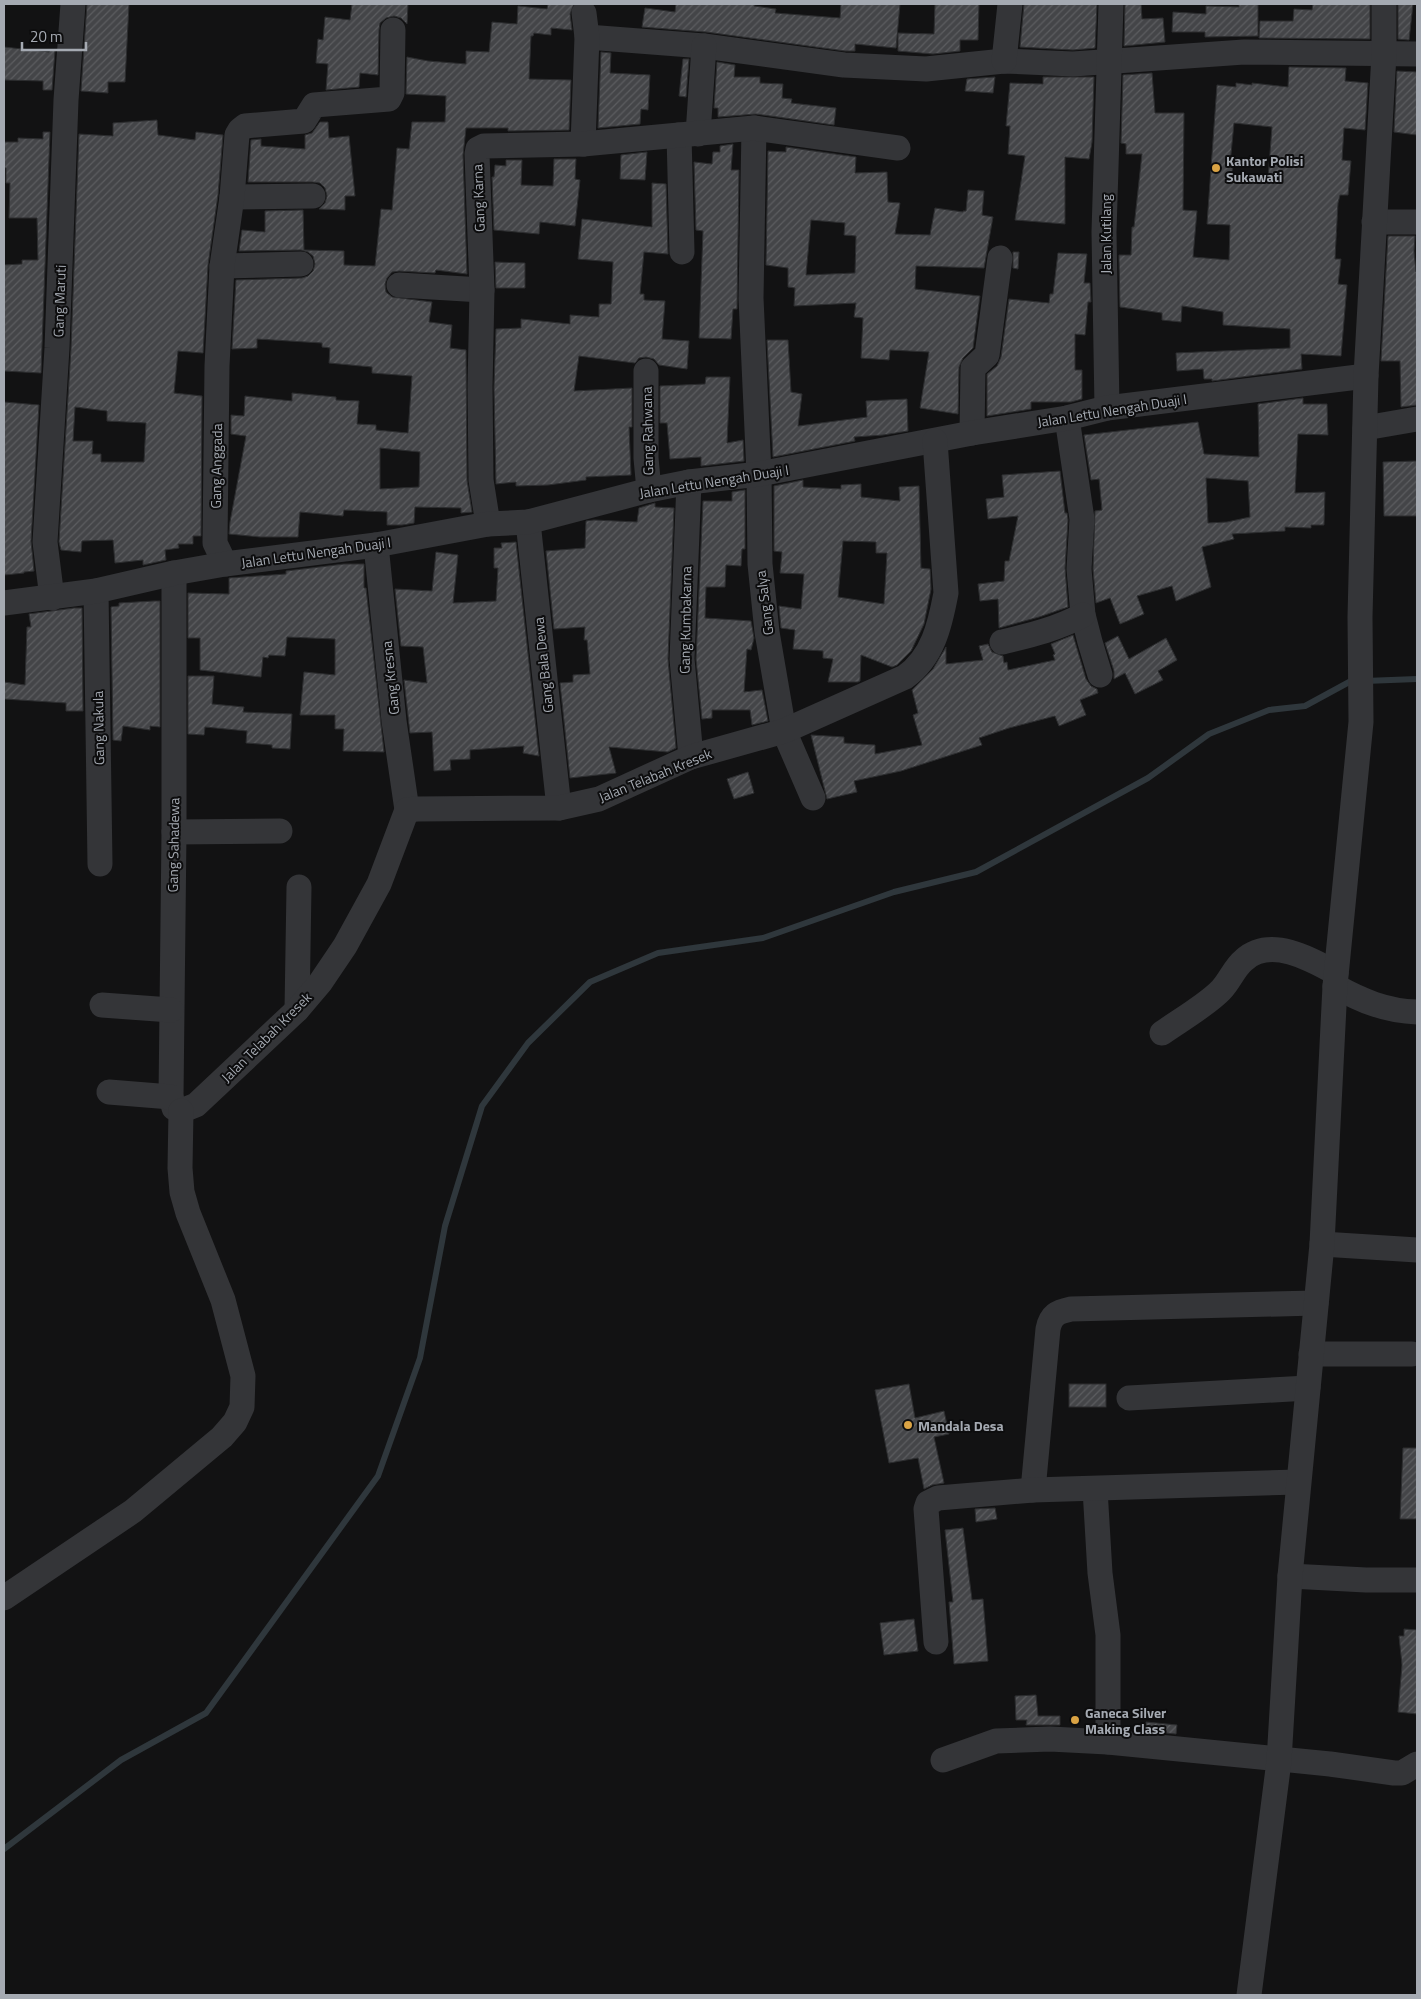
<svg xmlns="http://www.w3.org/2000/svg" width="1421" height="1999" font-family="'Titillium Web',sans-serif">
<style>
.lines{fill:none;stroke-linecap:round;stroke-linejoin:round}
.stream{stroke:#2f373c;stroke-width:6}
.building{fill:url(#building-hatch);stroke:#2c2d2f;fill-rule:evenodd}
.minor{stroke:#343538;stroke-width:25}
.poi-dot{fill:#daa344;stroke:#0d0d0e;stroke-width:2}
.labels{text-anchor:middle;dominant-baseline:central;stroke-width:4;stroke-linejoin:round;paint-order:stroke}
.poi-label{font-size:14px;font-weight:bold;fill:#a5aab2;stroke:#0d0d0e;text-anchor:start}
.street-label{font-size:14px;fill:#a5aab2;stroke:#0d0d0e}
</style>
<defs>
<pattern id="building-hatch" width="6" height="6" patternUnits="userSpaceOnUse" patternTransform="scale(1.25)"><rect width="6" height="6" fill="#444548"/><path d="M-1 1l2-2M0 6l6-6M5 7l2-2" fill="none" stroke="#5c5d60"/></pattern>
</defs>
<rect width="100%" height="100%" fill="#121213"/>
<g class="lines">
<!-- stream -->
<g class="stream">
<path d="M1365 681 1417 679"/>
<path d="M4 1849 121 1760 206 1713 378 1476 420 1358 445 1226 482 1106 528 1043 590 982 658 953 763 938 894 892 976 872 1148 778 1209 734 1269 710 1305 706 1351 681H1355"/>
</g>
</g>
<!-- building -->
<g class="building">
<path d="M87 4H129L125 82H108V93L81 91Z"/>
<path d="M352 4H408L407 24 401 18 394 16 386 18 380 23 379 30 378 75 360 73 359 87 326 90 328 64 316 63 318 39 323 40 325 17 350 20Z"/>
<path d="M548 4H574L570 14 572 30 551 28V35L534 33 533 36H531L529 79 571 80 569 130 508 131V128H466L463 155 467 274 436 270 435 273 399 271 392 272 387 278 385 284 386 292 392 297 432 302 429 322 452 325 450 348 466 350 467 480 472 512 461 513V508L415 507 414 523 402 525H387V512L344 510 343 516 300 512 298 537H260L229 534 230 522 246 436 231 434V415L244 416 245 396 292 401V393L336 397V400L359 401 357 424 376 425V430L408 433 412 376 372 373V367L329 363 330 348 322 347V343L257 339V348L232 349 236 280 302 278 308 276 313 271 315 264 313 256 308 252 301 250 239 251 242 230 265 232V211L303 210 304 250 344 251V265L375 266 381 209 392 210 397 148 409 149 412 122H445L446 96 406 94 407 57 428 61 466 64V51L489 52 492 22 517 24 518 6 547 9ZM380 448 420 452 419 487 380 489Z"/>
<path d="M676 4H755L754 6 776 9 775 13 840 18 841 4H900L896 48 855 44V51H845L706 32 642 27 645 8 675 12Z"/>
<path d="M935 4H979L978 40H960V51L933 54 898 51V33L934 34Z"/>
<path d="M1024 4H1097L1095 48 1073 50 1020 47Z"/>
<path d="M1125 4H1141L1142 19 1163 18 1165 42 1124 46Z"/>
<path d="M1239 4H1258V36L1205 37V32H1172L1173 12 1206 14V6L1239 7Z"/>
<path d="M1313 4H1370V39L1259 38 1260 21H1293L1294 9 1312 10Z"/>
<path d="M1398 4H1413L1409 40 1398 39Z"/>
<path d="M4 47 49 52 50 50H55L52 90H43V81L4 80Z"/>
<path d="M601 52 611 53 610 73 650 75 648 110 641 109 640 124 598 128Z"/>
<path d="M683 59H689L686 97 679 96Z"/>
<path d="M717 62 735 65 734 77H760V83L783 84 782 98 792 99 791 103 836 108 834 125 756 114 718 117V108H714Z"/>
<path d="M1289 67 1346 68 1345 81 1368 83 1365 130 1344 128 1342 160 1351 161 1348 195H1340L1338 203 1335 259H1341L1338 284 1347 285 1341 356 1301 354 1302 369 1212 381V379H1204L1203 369 1177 371 1176 353 1290 348V329L1223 325V312L1182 306 1181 322 1162 320V313L1120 307 1119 259V255H1131L1132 227H1134L1142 154H1126V144L1121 143 1123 75 1152 73 1155 113H1184L1183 210 1197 211 1193 257 1229 260 1230 225 1207 224 1217 85 1236 87V83L1252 85V83L1288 87ZM1234 123 1272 127 1268 179H1231L1233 164H1230Z"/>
<path d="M1397 71 1417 72V135L1394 132Z"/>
<path d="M995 77 993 93 965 91 967 79Z"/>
<path d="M1043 77H1094L1092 142 1089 159 1065 157V224L1015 220 1025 156 1008 154 1010 126H1006L1010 83 1043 84Z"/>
<path d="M157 120 158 135 195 140 196 132 223 135 218 195 208 265 203 353 178 351 174 393 202 396 201 536H193V544H178L179 548 165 550 166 560 143 565V560L115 563 113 540 82 541 81 552 61 550 59 542 71 349 79 134 113 136V123ZM75 407 107 411V421L146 423 144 462H101V454H92L93 441H73Z"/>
<path d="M320 122H328L329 138 349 136 355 196H345V210L319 209 325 203 327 196 325 188 320 183 313 182H248L251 140 261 139V146L305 149V135L312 133Z"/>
<path d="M43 132H50L41 373 4 371V265L22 264V260H38L37 218H9L10 183H6V168H4V142H18V138L43 139Z"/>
<path d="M733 144 731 170H739L737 309H733L731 339 699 338 703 231 696 230 694 162 712 164 713 152H720V146Z"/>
<path d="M786 147 856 157 855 173 887 172 888 202 900 203 895 234 930 235 935 208 963 212V211H966L968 190 984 191 982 215 993 217 984 268 916 266 915 289 980 296 973 348 963 358 959 367 958 414 920 408 929 352 890 350 889 360 861 358 863 318 854 317 856 303 794 306 795 288 788 287V268L766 265 768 151 786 152ZM811 220 845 223 844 235 856 236 855 273 806 275Z"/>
<path d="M647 152 645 180 620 179 621 155Z"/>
<path d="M554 159H576L575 179 580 180 575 226 540 222 539 234 494 230 492 177H494L495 165 506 166V160H522L521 185 553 186Z"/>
<path d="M652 183 666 184 668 254 644 252 640 294H644V300L665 301 662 339 689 341 687 369 659 365 654 359 646 357 639 358 635 363 579 356 574 391 632 388V427H629L631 475 586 477V480L548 485 516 486V482L496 484 494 387 496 329 521 328V319L570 324V315L599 317V304H611L613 262 578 259 582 219 652 227Z"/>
<path d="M1388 236H1415L1414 251 1416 272H1417V405L1401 407 1400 361H1381Z"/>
<path d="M1013 252H1019L1018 269 1013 268Z"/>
<path d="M1058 253 1087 254 1084 283H1090L1091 302H1088L1085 335 1075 334V370H1082V399L1071 402H1031V409L987 416V374L997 366 1001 357 1009 299 1049 303 1050 294H1053Z"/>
<path d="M495 262 525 263V288H496Z"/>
<path d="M767 340H788L791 392 802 394 798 426 867 417 866 401 907 399 908 431 883 435 854 437 855 441 773 457Z"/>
<path d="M706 377H730L727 443 743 440 744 461 701 466V457L670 459 667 423H660V386L705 384Z"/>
<path d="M1303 398V404H1327L1328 435 1298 434 1295 493 1325 492 1324 525H1311V528L1285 527V531L1232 534 1234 539 1202 547 1211 587 1176 601 1172 586 1137 596 1144 614 1120 624 1110 598 1096 603 1093 569 1095 511 1102 510 1099 479 1091 480 1084 435 1198 422 1204 454 1259 457 1258 404ZM1206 478 1248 481 1250 517 1227 522 1208 523Z"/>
<path d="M4 402 39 405 31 541 34 571 24 572V573L4 575Z"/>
<path d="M1417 461V516H1384L1383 462Z"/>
<path d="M1060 471 1065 513H1067L1068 520 1065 568 1068 607 1039 617 999 628 998 599 980 601 978 584 1004 581 1005 561H1009L1018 516 988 519 986 499 1004 497 1002 475Z"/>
<path d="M803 480V487L841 489V485L861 484V497L900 501 899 487 919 486 921 568 930 569 931 589 924 624 911 651 897 665 892 667 861 655 860 681 858 682H828L833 659 823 658V651L793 649 795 630 781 628 779 606 801 609 804 574 780 573 782 552 774 551V486ZM843 541 876 542V553H887L884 604 838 597Z"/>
<path d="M745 490V549H742L741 566 726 565 725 587H706L705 618 751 621 754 638 751 650 747 649 744 692 762 690 768 721 752 725 750 710H712V718L702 719 696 659 703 501H732V492Z"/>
<path d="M655 503V507L674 508 668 659 676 748 668 752 609 747 616 773 570 778 560 683 573 682V675L590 674 587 640H584L585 627 554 629 546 551 585 548 586 521 594 520 637 522 639 508Z"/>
<path d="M516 542 539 756 523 753 524 746 470 750V759L450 760 451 770 434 771 432 732 410 733 404 680 427 683 423 647 401 646 395 589 432 591 436 552 458 555 453 603 496 601 498 568H494V548H502L501 543Z"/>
<path d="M344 564H364V588H366L384 752 343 751 344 729H335V715H300L304 672 335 675V639L287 637 285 656 269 655 268 658 263 657 261 677 200 670V638H188V593L229 594V578L286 574V571Z"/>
<path d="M154 601H160V727L150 726V730L123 726 121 741 113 740 111 607 119 606V603Z"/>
<path d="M74 608H82L83 711H66V703L4 699V682L25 685 27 627H31L29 614Z"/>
<path d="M1073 635 1086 679 1091 686 1097 689 1098 693 1080 700 1086 715 1059 726 1055 716 1009 728 979 738 982 745 901 771 854 781 857 792 827 799 811 735 844 737V743L875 745V754L922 745 913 715 918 713 912 690 933 669 946 647V664L983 660 979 646 988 644 992 652 1003 656 1004 663 1007 662 1008 670 1055 660 1053 655 1055 654 1051 644Z"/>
<path d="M1118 636 1129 659 1166 638 1177 660 1158 671 1163 680 1135 694 1125 673 1114 679V671L1105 643Z"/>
<path d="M188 676H214L212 704 244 707 243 712 292 714 290 749 272 748V745L246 743 247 731 205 727 204 735 188 734Z"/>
<path d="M748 772 754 793 734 799 727 779Z"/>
<path d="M909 1384 915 1418 944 1411 949 1434 934 1437 944 1483 932 1485 924 1489 918 1458 889 1463 875 1390Z"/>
<rect x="1069" y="1384" width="37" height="23"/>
<path d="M1403 1448H1417V1519H1400Z"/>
<path d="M995 1508 997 1519 976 1522 975 1509Z"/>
<path d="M963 1528 972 1600 983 1599 988 1661 954 1664 949 1602H953L945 1530Z"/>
<path d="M914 1619 918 1651 884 1655 880 1623Z"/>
<path d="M1404 1629 1417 1630V1714L1398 1712 1402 1665 1399 1636H1404Z"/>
<path d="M1036 1695 1038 1716H1060V1725H1026L1027 1720H1016L1015 1696Z"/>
<path d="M1146 1722 1177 1725 1176 1734 1146 1731Z"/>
</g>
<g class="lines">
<!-- minor -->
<g class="minor">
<path d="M587 37 704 46 844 65 926 69 1004 61 1073 64 1244 52 1417 54"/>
<path d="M1004 61 1010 4"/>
<path d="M754 128 751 298 759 474 760 564 767 632 784 731 813 798"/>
<path d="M698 134 704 46"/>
<path d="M679 135 682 252"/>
<path d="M583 144 587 37 584 13"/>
<path d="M232 197 313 196"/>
<path d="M1374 222H1417"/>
<path d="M222 266 301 264"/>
<path d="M399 285 482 290"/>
<path d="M646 371V458L649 490"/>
<path d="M1107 408 1104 232 1111 4"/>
<path d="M1067 418 1082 519 1079 569 1083 615 1090 642 1100 675"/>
<path d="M1365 428 1417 419"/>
<path d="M972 433 973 368 987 355 1000 258"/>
<path d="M689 482 682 659 691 757"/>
<path d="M528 522 559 808"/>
<path d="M488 524 481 480 480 387 482 290 477 154 478 149 484 146 583 144 754 128 898 148"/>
<path d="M376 545 394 721 407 810"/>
<path d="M225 564 215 543 217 366 222 266 232 197 237 135 240 130 245 126 304 121 314 105 389 99 392 93 393 30"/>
<path d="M174 573V832L171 1097 174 1108 181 1111"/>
<path d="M96 591 100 864"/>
<path d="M52 598 45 542 57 348 66 100 73 4"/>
<path d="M4 603 96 591 174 573 225 564 376 545 488 524 528 522 649 490 689 482 759 474 972 433 1067 418 1107 408 1366 376"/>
<path d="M1002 642C1031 635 1057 629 1083 615"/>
<path d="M174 832 280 831"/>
<path d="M1335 986C1362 1001 1386 1011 1417 1012"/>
<path d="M102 1005 171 1010"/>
<path d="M297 1010 299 887"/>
<path d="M1162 1033C1179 1021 1208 1004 1221 990 1230 981 1234 968 1244 960 1270 936 1311 959 1336 973"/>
<path d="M109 1092 171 1097"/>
<path d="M181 1111 196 1105 297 1010 320 983 345 946 379 884 407 810 417 809 559 808 599 799 691 757 784 731 905 677C933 657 940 625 946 593L935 441"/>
<path d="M1322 1244 1417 1250"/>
<path d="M1311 1354H1412"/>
<path d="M1129 1398 1308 1388"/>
<path d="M1095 1489 1100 1573 1108 1635V1742"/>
<path d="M1033 1490 1048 1329C1051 1315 1057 1312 1071 1309L1316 1303"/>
<path d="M1290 1576 1366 1580H1417"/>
<path d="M4 1598 133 1511 222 1437 235 1422 242 1407 243 1376 223 1300 188 1213 182 1192 180 1168 181 1111"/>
<path d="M936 1642 926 1509 928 1503 938 1498 1033 1490 1298 1482"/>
<path d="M943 1760 996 1741 1050 1739 1108 1742 1330 1764 1394 1773H1402L1417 1764"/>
<path d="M1249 1995 1279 1761 1290 1576 1322 1244 1335 986 1361 722 1360 617 1366 376 1384 54V4"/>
</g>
</g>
<!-- markers -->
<g class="poi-dot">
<circle cx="1216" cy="168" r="5"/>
<circle cx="908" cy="1425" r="5"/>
<circle cx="1075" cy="1720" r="5"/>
</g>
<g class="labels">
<!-- poi labels -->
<g class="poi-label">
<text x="1226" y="160">Kantor Polisi<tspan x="1226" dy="16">Sukawati</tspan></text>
<text x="918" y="1425">Mandala Desa</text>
<text x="1085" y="1712">Ganeca Silver<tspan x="1085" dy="16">Making Class</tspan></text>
</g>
<!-- street labels -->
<g class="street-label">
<text transform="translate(478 198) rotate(-92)">Gang Karna</text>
<text transform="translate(1105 234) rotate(-90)">Jalan Kutilang</text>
<text transform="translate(59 301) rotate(-88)">Gang Maruti</text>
<text transform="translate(1112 410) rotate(-9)">Jalan Lettu Nengah Duaji I</text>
<text transform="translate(647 431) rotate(-91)">Gang Rahwana</text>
<text transform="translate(216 466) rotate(-89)">Gang Anggada</text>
<text transform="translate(714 481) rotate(-9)">Jalan Lettu Nengah Duaji I</text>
<text transform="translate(316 552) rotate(-8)">Jalan Lettu Nengah Duaji I</text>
<text transform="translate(764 603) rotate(-97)">Gang Salya</text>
<text transform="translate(685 620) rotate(-89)">Gang Kumbakarna</text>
<text transform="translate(543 665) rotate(-96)">Gang Bala Dewa</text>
<text transform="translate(390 678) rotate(-96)">Gang Kresna</text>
<text transform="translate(98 728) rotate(-91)">Gang Nakula</text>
<text transform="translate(655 775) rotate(-22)">Jalan Telabah Kresek</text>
<text transform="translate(173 845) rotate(-89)">Gang Sahadewa</text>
<text transform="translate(266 1037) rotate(-45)">Jalan Telabah Kresek</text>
</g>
</g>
<!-- border -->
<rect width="1421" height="1999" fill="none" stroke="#a5aab2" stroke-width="10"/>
<!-- scale -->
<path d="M22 42v8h64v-8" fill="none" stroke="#a5aab2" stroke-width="2.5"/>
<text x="30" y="42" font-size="15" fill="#a5aab2" stroke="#0d0d0e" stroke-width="4" paint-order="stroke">20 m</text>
</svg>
